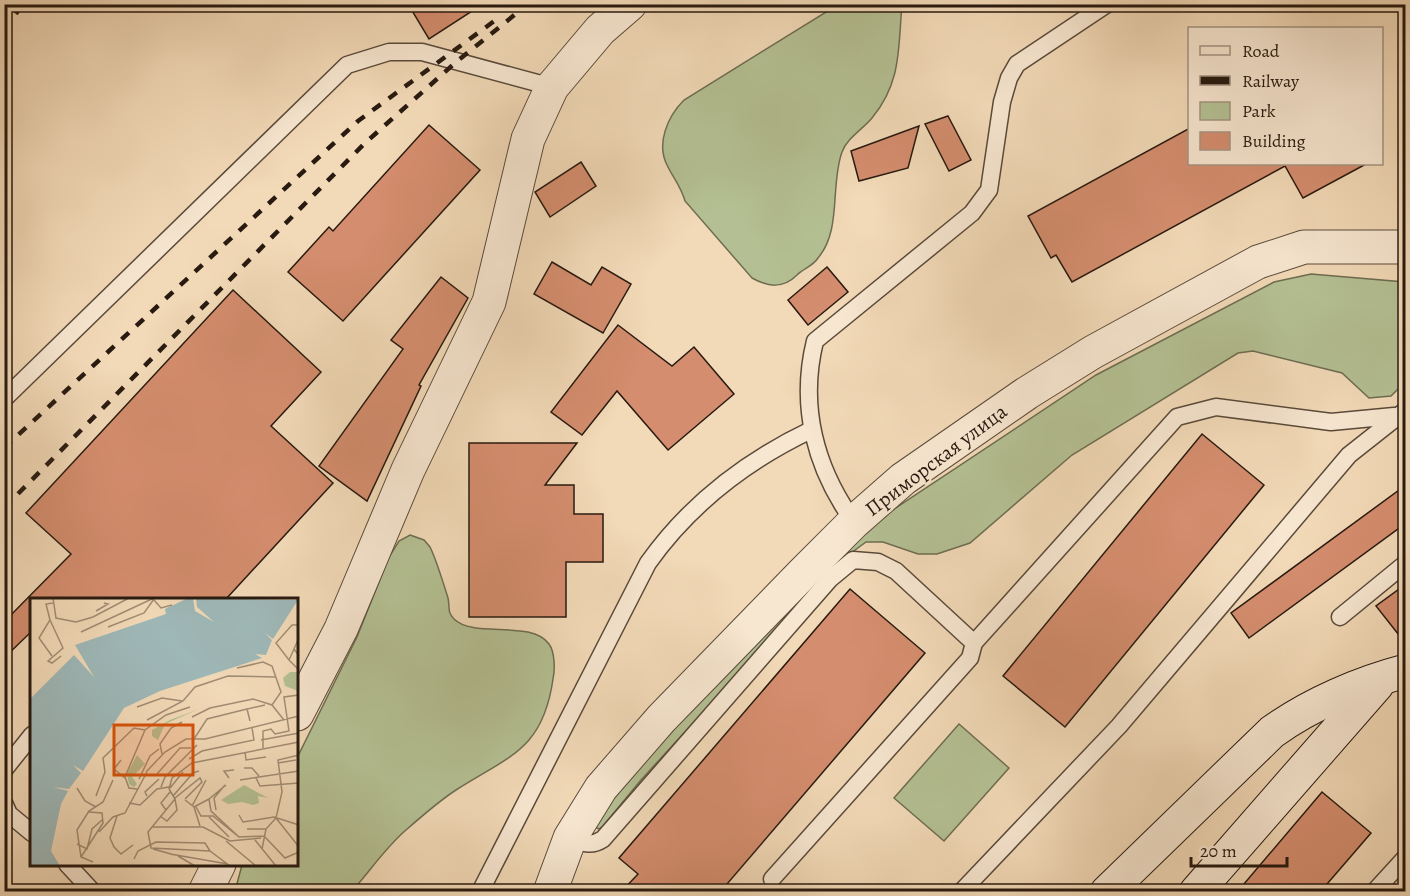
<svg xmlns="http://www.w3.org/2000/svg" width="1410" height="896" font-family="Alegreya,serif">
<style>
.green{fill:#b4c093;stroke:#6e6d52;stroke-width:1.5}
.building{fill:#d48d6e;stroke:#281a10;stroke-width:1.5}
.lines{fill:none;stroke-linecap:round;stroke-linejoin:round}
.service-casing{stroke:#5a4a3a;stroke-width:19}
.minor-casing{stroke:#5a4a3a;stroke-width:35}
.secondary-casing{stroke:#281a10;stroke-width:35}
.service{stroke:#f7e6d0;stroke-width:16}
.minor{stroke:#f7e6d0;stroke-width:33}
.secondary{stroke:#f7e6d0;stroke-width:33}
.rail{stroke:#281a10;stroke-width:4.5;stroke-dasharray:10 10;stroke-linecap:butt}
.labels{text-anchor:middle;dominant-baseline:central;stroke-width:4.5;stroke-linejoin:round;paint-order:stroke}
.street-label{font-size:21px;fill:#281a10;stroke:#f7e6d0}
.inset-road{fill:none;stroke:#a18d74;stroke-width:1.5}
.view{fill:#d5530c;fill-opacity:0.15;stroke:#d5530c;stroke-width:3}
.inset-edge{fill:none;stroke:#281a10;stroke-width:3}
</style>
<rect width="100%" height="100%" fill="#f2d9b7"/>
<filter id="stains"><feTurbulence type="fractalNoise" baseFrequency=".00333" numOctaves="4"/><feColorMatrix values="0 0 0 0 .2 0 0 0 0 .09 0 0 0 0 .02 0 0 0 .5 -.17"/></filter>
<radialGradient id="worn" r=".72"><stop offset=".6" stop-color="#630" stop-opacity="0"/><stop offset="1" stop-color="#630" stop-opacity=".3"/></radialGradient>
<!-- green -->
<g class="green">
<path d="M839 4 902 5C898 47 902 82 872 118 863 129 847 138 842 152 830 185 842 230 818 258 813 266 803 269 797 275 783 289 768 287 752 278L685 201C681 187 674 179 668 167 655 144 668 116 684 100Z"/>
<path d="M1311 274 1405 282V382L1391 396 1369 398 1342 373 1253 351 1238 353 1072 455 970 543 937 554H918L883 542H866L843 559 641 780 603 826 599 829 595 827 620 785 858 533 1096 375 1274 282Z"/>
<path d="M410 535 424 540 430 547C436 559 444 585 448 598 450 607 447 612 454 619 474 639 531 619 549 644 555 652 555 670 553 679 543 750 509 756 456 790 439 801 422 816 406 830 386 847 370 871 352 891H235L242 865 297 864V758L357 637 389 557 399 541Z"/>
<path d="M959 724 1009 768 944 841 894 798Z"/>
</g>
<!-- building -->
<g class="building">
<path d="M408 4H483L429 39Z"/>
<path d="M948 116 971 160 949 171 925 124Z"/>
<path d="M429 125 480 170 343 321 288 272 329 227 333 231Z"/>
<path d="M919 126 908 168 859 181 851 151Z"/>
<path d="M1190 128V164H1366L1303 198 1285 166 1072 282 1056 255 1051 258 1028 216Z"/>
<path d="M581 162 596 186 550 217 535 192Z"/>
<path d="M552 262 591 285 602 267 631 284 603 333 534 294Z"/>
<path d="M827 267 848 292 808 325 788 300Z"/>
<path d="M441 277 468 298 419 385 421 386 367 501 319 466 403 349 391 340Z"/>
<path d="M233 290 321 372 271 426 333 483 226 599H32V631L4 658V622L71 554 26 513Z"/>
<path d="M618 325 672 366 694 347 734 394 668 450 617 391 582 435 551 412Z"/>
<path d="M1202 434 1264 485 1065 727 1003 676Z"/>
<path d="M469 443H577L545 485H574V514H603V562H566V617H469Z"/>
<path d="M1406 485V523L1249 638 1231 613Z"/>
<path d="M1406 584V644L1376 606Z"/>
<path d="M850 589 925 653 721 891H622L638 874 619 858Z"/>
<path d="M1322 792 1371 833 1321 891H1238Z"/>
</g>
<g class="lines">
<!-- service casing -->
<g class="service-casing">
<g id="service">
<path d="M4 399 347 65 389 52H422L552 87"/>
<path d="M854 522C815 468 799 406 815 341L972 213 989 190 1002 102 1009 78 1017 64 1107 4"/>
<path d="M1340 617 1406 563"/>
<path d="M4 770 32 735"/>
<path d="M4 803 9 814 32 833"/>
<path d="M570 838C583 843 591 847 603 839L830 579 853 560 878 562 896 571 974 643"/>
<path d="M67 864 93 892"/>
<path d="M772 879 970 658 974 643 1177 417 1216 407 1331 422 1394 416"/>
<path d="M480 892 648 563C690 504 746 461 811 430"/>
<path d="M961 892 1119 726 1349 455 1406 410"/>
<path d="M1374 892 1406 857"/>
</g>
</g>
<!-- minor casing -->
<g class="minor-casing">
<g id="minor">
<path d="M297 714 341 629 408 470 489 302 528 139 552 87 600 30 630 4"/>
<path d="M205 892 219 864"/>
<path d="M550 892 570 838 601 788 661 719 803 573 854 522 903 479 1027 393 1093 352 1258 262 1304 247H1406"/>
</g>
</g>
<!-- secondary casing -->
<g class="secondary-casing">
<g id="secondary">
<path d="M1107 892 1272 732C1311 704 1360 683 1406 671"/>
<path d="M1196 892 1377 685"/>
</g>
</g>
<!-- service -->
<use href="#service" class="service"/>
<!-- minor -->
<use href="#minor" class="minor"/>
<!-- secondary -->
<use href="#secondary" class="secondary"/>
<!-- rail -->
<g class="rail">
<path d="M4 30 23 4"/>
<path d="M4 448 358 121 497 19"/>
<path d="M4 508 365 143 455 63 528 4"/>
</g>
</g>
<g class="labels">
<!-- street labels -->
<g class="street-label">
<text transform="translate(936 460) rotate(-37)">Приморская улица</text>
</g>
</g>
<!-- overview -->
<g transform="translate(30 598)">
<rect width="268" height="268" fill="#f2d9b7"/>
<path d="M260 74H268V93L255 88 253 80ZM169 111 135 126 128 142 122 138V132L140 122ZM107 157 115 166 102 179 107 186 104 189 99 186 97 176ZM214 187 238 200 228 198 229 205 223 207 212 204 198 206 191 202Z" fill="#b4c093"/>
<path d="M158 0H163L165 13 184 24 167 9 166 0 268 2 243 41 235 35 242 42 236 57 225 56 232 60 130 93 94 110 53 173 43 167 51 175 39 191 23 189 38 193 31 206 21 253 30 268H0V101L44 57 64 79 45 47 136 16 135 11Z" fill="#9eb8b8"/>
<path class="inset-road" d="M23 0 26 20 46 24 63 19 99 0M124 2 131 10 142 7M66 13 78 6 74 5M20 22 33 50 18 63 22 65 31 58M78 29 114 15 124 1M51 34 124 0M269 40 264 51 269 58M264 51 259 62 269 72M22 58 9 40 20 22 16 6 23 5M259 62 246 45 262 27H269M207 70 233 64 242 68 251 94 242 107M107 109 132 100 152 103M162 119 180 110 223 101 242 107 254 122M117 122 153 103 165 89 198 78 245 79M220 123 217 111 235 107M164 141 177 121 217 111M231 142 269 135M233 150V133L241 131 245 136 259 133 254 99 269 97M215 154 216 162 236 159M132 156 130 146 141 130 152 124M159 161 172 153 224 142 222 130M91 162 84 171 95 180M248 165 266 162M214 170H222L229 178M116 174 135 154 156 141H175L269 118M127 176 150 150H161M199 180 194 173 204 172M226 180 230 188 269 185M109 181 120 158 129 151M210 182 269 173M131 189 135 179 167 147M47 190 55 203 66 209M140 190 153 174M107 191 99 190 95 179 115 132 136 117 160 109M139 191 145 201 118 234 121 250 180 253 200 268M139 191 142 180 162 165 269 144M66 198 75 174 73 160 104 130 115 132M117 198 115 194 129 181M143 198 163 175 169 173M145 200 170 180 172 184 155 201M179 201 196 187M155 202 164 209 170 228M99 205 110 207 127 191 139 189M162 208 176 182M164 209 179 201 181 213 209 239 234 238 255 260 269 254M166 209 171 218H183L209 239M136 212 131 205 140 194M186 212 184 200 195 187M209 217 213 224 244 219 269 227M87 218 80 240 84 249 91 256 103 247M130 218 137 223 147 212 145 201M179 219 199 239M246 220 269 249M123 229H173L200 243 231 240M217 231H236M69 234 83 219 95 215 117 174M225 242 246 268M196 243 226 268M47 246 57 251 62 231 72 222M123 251 141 256M232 251 236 231 246 220 252 194 248 162 269 157M140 256 198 266M148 258 165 268M51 259 73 225 72 215 59 214M104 261 108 253 126 244 175 245 180 253M63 264 51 259 47 232 59 213 73 204 83 182"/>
<path class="view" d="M84 127H163V177H84Z"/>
<rect width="268" height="268" class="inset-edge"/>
</g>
<!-- margin -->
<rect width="1410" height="896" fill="none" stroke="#f2d9b7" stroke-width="24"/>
<rect x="6" y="6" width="1398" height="884" fill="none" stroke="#281a10" stroke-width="3"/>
<rect x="12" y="12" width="1386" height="872" fill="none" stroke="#281a10" stroke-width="1.5"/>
<!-- legend -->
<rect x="1188" y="27" width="195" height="138" fill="#f7e6d0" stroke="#a49483" stroke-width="1.5"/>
<rect x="1200" y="46" width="30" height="9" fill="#f7e6d0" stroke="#a49483" stroke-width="1.5"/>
<text x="1242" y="57" font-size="18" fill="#281a10">Road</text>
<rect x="1200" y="76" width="30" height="9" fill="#281a10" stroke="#a49483" stroke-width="1.5"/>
<text x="1242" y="87" font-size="18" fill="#281a10">Railway</text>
<rect x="1200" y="102" width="30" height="18" fill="#b4c093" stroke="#a49483" stroke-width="1.5"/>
<text x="1242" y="117" font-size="18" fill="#281a10">Park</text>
<rect x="1200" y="132" width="30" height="18" fill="#d48d6e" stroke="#a49483" stroke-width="1.5"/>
<text x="1242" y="147" font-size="18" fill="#281a10">Building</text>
<!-- scale -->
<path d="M1191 857v9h96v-9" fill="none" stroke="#281a10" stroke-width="3"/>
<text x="1200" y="857" font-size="18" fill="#281a10" stroke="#f7e6d0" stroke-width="4.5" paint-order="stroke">20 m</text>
<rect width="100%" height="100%" filter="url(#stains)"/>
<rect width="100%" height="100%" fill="url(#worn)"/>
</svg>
